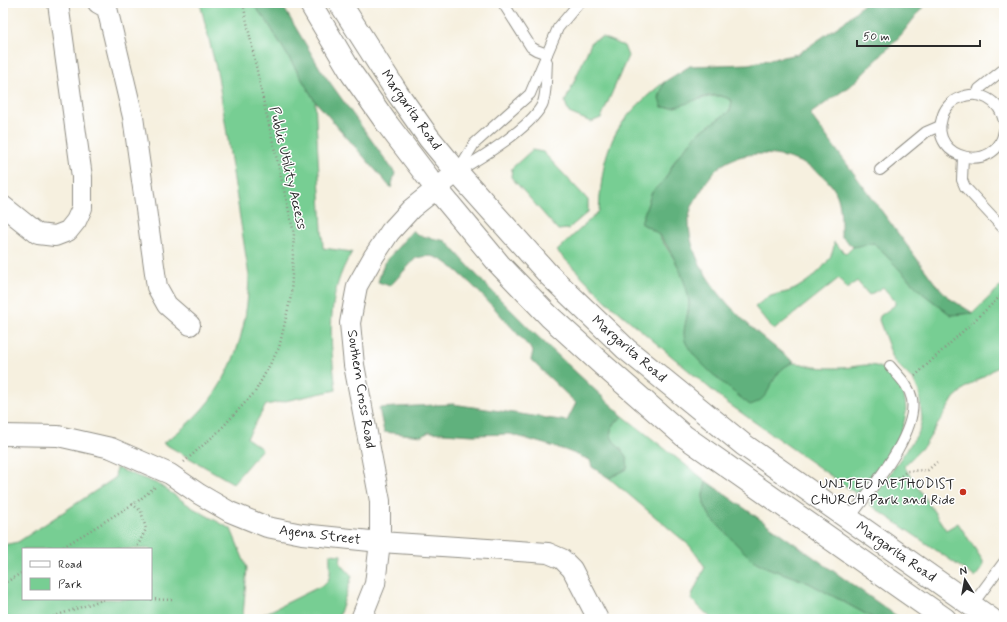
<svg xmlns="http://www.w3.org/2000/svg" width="1007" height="622" font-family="Mynerve,sans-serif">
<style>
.green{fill:#77ce93;stroke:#517c5f;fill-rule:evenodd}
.forest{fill:#61b17d;stroke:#466e54}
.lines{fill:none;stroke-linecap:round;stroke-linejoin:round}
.lane-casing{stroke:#908e85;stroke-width:12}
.street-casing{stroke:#908e85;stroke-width:22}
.secondary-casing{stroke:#908e85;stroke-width:24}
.path{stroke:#908e85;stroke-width:2.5;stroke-dasharray:1 3;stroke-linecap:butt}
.lane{stroke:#fff;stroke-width:10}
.street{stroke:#fff;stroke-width:20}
.secondary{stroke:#fff;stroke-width:22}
.poi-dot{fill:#c8321e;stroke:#fff;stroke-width:1.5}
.labels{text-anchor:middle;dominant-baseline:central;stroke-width:3;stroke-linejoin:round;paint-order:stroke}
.street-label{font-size:14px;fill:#2b2b2b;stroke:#fff}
.poi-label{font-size:14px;fill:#2b2b2b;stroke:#fff;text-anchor:end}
</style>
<rect width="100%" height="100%" fill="#fff"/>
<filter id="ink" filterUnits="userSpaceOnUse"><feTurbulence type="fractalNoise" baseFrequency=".025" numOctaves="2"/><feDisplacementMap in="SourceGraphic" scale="8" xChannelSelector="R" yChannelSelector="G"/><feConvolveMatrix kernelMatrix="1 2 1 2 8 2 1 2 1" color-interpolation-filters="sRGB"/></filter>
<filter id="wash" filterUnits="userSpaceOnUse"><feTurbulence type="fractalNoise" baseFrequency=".012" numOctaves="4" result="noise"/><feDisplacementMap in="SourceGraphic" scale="16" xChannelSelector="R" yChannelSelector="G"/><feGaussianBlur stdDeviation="0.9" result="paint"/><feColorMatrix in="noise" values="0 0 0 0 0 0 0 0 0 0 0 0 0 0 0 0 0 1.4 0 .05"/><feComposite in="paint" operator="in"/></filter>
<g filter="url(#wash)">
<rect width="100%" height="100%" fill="#f6f0df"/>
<!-- green -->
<g class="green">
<path d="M200 3H252L268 23 315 101 323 248 352 252C325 295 330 342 336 390L266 405 247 438 262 449 233 483 163 443C223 403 247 347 249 276L218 76Z"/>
<path d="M602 37 624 46 628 56 601 118 591 122 569 113 565 102 592 41Z"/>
<path d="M664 82 659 98C670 99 682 102 693 100 708 99 718 91 732 101L730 111 697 134 676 159 665 179 652 192 641 223 657 233 675 260 687 287 689 305 684 333 766 395C770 384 776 370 786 365 797 360 805 366 816 367 823 368 832 368 840 368 852 368 864 363 876 366 884 368 892 377 897 383 925 420 879 467 858 495L726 402 606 301 557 251 599 211C603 145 612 124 664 82Z"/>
<path d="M532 150 543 152 588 200V212L568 229 558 230 511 177 512 168Z"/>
<path d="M834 242 846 254 853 247 874 243 922 293 951 315 973 313 1004 283V363L965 388 954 398 925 445 904 466 946 530 958 523 983 561V567L975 577 869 504 919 432 922 419 919 392 914 381 894 361 879 320 880 316 895 305V301L883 287 869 295 857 281 847 289 839 278 774 330 755 307C760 303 765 298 771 296 779 293 787 293 795 289 811 280 835 261 834 242Z"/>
<path d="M623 416 706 481 703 495 704 504 711 518 768 568 807 582 875 619H712L692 600V595L705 567 690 546 609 478 627 469C632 444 591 441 623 416Z"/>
<path d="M116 468 158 484 193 508 231 529 247 568 243 616 247 619H3V545L18 542 115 478ZM23 549H151V599H23Z"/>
<path d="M330 554 341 555 340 563 352 576 338 619H254L325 584C333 577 329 565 330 554Z"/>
</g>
<!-- forest -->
<g class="forest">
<path d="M252 3H281L321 70 395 173 391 188 315 101 268 23Z"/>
<path d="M865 3H926L901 35 854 83 810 114 934 282 949 298 973 313 951 315 922 293 874 243 853 247 841 236C841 220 842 199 832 186 810 156 753 143 722 165 713 171 706 182 701 191 694 201 688 212 689 224 691 281 753 331 794 362 766 373 776 398 750 405 732 391 695 362 686 343 680 332 689 316 689 304 689 286 670 245 657 233 652 229 646 226 641 223L652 192 665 179 676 159 697 134 730 111 732 101C709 84 685 112 662 107L659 99 664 82 690 66 748 64 798 54 843 23Z"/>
<path d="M413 230 417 235 446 241 483 282 533 332 623 416C591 441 632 444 627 469L609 478 592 467 590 460 565 450 510 434 473 435 429 432 422 436 384 432 379 408 453 404 567 421 576 403 531 360 533 351C514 331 457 262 435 257 429 255 422 257 416 258L390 286 378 282 384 263Z"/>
<path d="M706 481 901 619H875L807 582 768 568 752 560 711 518 704 504 703 495Z"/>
</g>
</g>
<g filter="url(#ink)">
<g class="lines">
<!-- lane casing -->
<g class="lane-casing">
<g id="lane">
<path d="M503 3 531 47 536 50 547 54"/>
<path d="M977 95 979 89 1004 69"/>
<path d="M1004 121C999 100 979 89 959 98 951 101 944 109 942 118 929 160 997 175 1004 131"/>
<path d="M963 157 962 180 965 187 1004 229"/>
<path d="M880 170 926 132 940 126"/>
<path d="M458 171C481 158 530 128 542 105 547 95 546 73 547 62"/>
<path d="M457 172 474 144 530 94 558 28 579 3"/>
<path d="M849 519C870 489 918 435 912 399 909 385 898 376 890 366"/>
<path d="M972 605 1004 562"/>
</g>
</g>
<!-- street casing -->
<g class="street-casing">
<g id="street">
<path d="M98 3 107 8 133 117 157 287 167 305 190 325"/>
<path d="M3 206 38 234 55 236 68 231 76 221 82 208V177L58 3"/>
<path d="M3 435 58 436 111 448 170 474 199 494 230 512 267 527 302 534 380 542 548 553 562 559 572 569 598 619"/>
<path d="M361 619 375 584 380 542V501L354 365 350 323 357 286 374 256 390 232 411 209 457 172"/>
</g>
</g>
<!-- secondary casing -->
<g class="secondary-casing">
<g id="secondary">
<path d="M310 3 352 74 388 125 436 188 499 264 549 316 604 366 684 436 945 619"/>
<path d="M340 3 398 94 429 138 457 172 549 275 626 349 744 445 991 619"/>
</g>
</g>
<!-- path -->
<g class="path">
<path d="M915 376 1004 293"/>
<path d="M184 462 218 432 255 392 279 348 291 296 294 233 262 95 243 3"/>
<path d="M895 481 907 471 928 470 937 462"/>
<path d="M132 504 141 511 146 529 136 549"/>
<path d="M60 549 138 501 155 487"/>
<path d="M3 584 23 572"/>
<path d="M147 599 172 600"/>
<path d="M46 619 105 599"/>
</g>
<!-- lane -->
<use href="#lane" class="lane"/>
<!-- street -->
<use href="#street" class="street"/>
<!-- secondary -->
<use href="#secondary" class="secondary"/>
</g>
</g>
<!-- markers -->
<circle class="poi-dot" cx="963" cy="492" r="4"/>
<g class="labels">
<!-- street labels -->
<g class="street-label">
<text transform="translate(411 110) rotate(55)">Margarita Road</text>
<text transform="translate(288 168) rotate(77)">Public Utility Access</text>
<text transform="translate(629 349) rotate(41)">Margarita Road</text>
<text transform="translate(361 389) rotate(81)">Southern Cross Road</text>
<text transform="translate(320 535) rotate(7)">Agena Street</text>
<text transform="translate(896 552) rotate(35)">Margarita Road</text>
</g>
<!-- poi labels -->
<g class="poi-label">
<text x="955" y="484">UNITED METHODIST<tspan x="955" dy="16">CHURCH Park and Ride</tspan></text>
</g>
</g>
<!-- margin -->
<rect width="1007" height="622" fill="none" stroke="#fff" stroke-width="16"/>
<!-- legend -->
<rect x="22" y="548" width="130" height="52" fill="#ffffff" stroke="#aaaaaa"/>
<rect x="30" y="561" width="20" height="6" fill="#ffffff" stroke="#aaaaaa"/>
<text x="58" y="568" font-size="12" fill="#2b2b2b">Road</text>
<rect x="30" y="578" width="20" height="12" fill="#77ce93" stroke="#aaaaaa"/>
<text x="58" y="588" font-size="12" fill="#2b2b2b">Park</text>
<!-- north arrow -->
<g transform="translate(965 580) rotate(349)" stroke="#ffffff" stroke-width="3" paint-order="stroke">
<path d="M0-3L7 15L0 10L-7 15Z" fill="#2b2b2b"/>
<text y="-6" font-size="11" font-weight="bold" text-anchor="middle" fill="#2b2b2b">N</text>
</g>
<!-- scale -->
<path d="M857 40v6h123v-6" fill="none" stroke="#2b2b2b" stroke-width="2"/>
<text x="863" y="40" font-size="12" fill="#2b2b2b" stroke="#ffffff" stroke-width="3" paint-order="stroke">50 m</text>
</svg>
